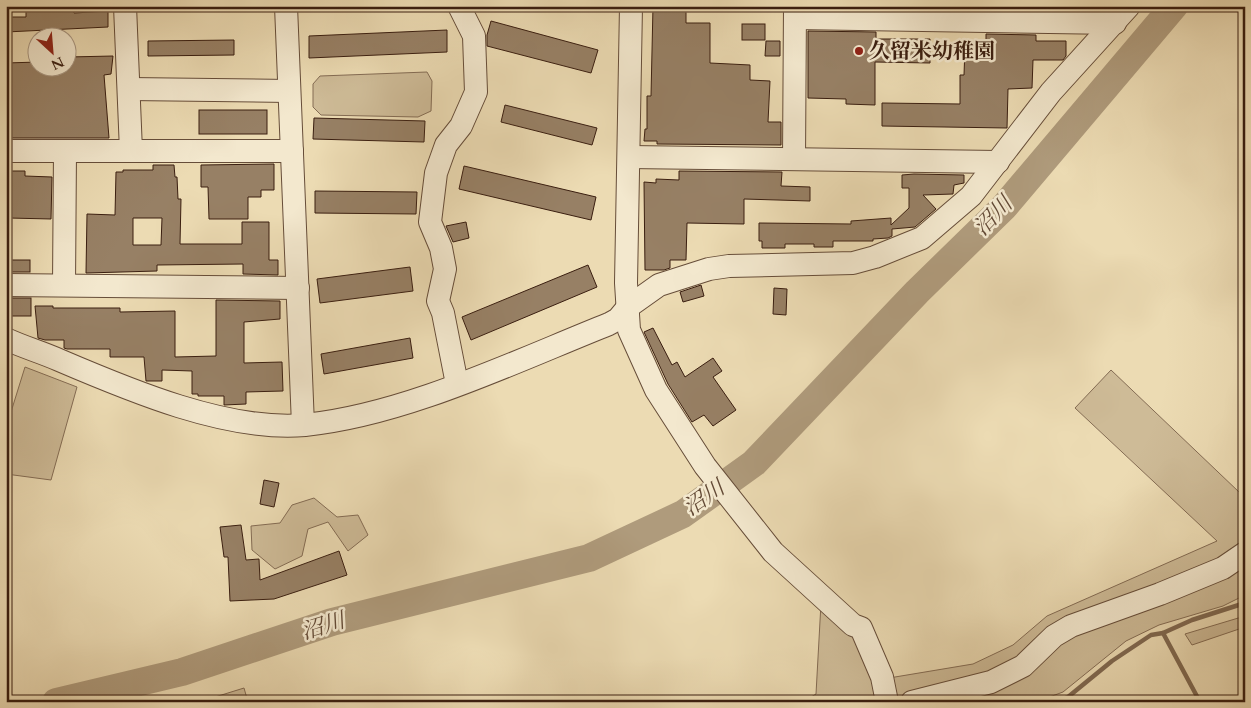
<svg xmlns="http://www.w3.org/2000/svg" width="1251" height="708" font-family="Cardo,'Noto Serif JP',serif">
<style>
.green{fill:#cebb97;stroke:#846c54}
.lines{fill:none;stroke-linecap:round;stroke-linejoin:round}
.stream{stroke:#806951;stroke-width:4.5}
.river{stroke:#af9b7c;stroke-width:28}
.building{fill:#978065;stroke:#3a1e10;fill-rule:evenodd}
.minor-casing{stroke:#664d39;stroke-width:24}
.minor{stroke:#f3e8ce;stroke-width:22}
.poi-dot{fill:#8f2418;stroke:#f3e8ce;stroke-width:2}
.labels{text-anchor:middle;dominant-baseline:central;stroke-width:5;stroke-linejoin:round;paint-order:stroke}
.poi-label{font-size:21px;font-weight:bold;fill:#3a1e10;stroke:#f3e8ce;text-anchor:start}
.water-label{font-size:22px;font-style:italic;fill:#634a36;stroke:#f3e8ce}
</style>
<rect width="100%" height="100%" fill="#ecdbb3"/>
<filter id="stains"><feTurbulence type="fractalNoise" baseFrequency=".004" numOctaves="4"/><feColorMatrix values="0 0 0 0 .2 0 0 0 0 .09 0 0 0 0 .02 0 0 0 .5 -.17"/></filter>
<radialGradient id="worn" r=".72"><stop offset=".6" stop-color="#630" stop-opacity="0"/><stop offset="1" stop-color="#630" stop-opacity=".3"/></radialGradient>
<!-- green -->
<g class="green">
<path d="M427 72 432 81 431 111 418 117 321 115 313 107V84L320 76Z"/>
<path d="M25 367 77 387 51 480 6 474V428Z"/>
<path d="M1111 370 1239 492 1245 478V595L1223 606 1159 625 1126 641 1063 692 1036 702H803L816 694 821 603 858 637 889 678 973 664 1013 645 1047 616 1217 541 1075 408Z"/>
<path d="M314 498 337 517 358 515 368 535 348 551 328 522 308 529 302 556 275 569 252 550 251 526 280 523 292 505Z"/>
<path d="M1245 616V627L1192 645 1185 634Z"/>
<path d="M244 688 248 702H199Z"/>
</g>
<g class="lines">
<!-- stream -->
<g class="stream">
<path d="M1163 633 1200 702"/>
<path d="M1055 702 1068 697 1112 661 1151 635 1163 633 1192 620 1245 603"/>
</g>
<!-- river -->
<path class="river" d="M56 702 182 672 332 622 589 558 683 514 754 463 917 292 1004 207 1174 6"/>
</g>
<!-- building -->
<g class="building">
<path d="M653 6H686V23H710V63L750 65V80L770 81 768 122H781V145L657 144V141H644L645 129H647V96H651Z"/>
<path d="M73 9 74 13 108 11V27L6 32V17H26V11Z"/>
<path d="M491 21 598 50 591 73 487 46V35Z"/>
<rect x="742" y="24" width="23" height="16"/>
<path d="M447 30V52L309 58V36Z"/>
<path d="M808 31 876 32V39H930V63L875 62V105L846 104V99L808 98Z"/>
<path d="M986 34 1036 35V41H1066V56L1063 60H1033L1032 88 1008 89 1007 128 882 126V103L960 104V75H964L965 47H969L970 41H986Z"/>
<path d="M234 40V55L148 56V41Z"/>
<path d="M766 41H780V56H765Z"/>
<path d="M113 56 111 74 104 75 109 138H6V63L38 62V68H68V57Z"/>
<path d="M505 105 597 128 592 145 501 122Z"/>
<rect x="199" y="110" width="68" height="24"/>
<path d="M314 118 425 121 424 142 313 139Z"/>
<path d="M274 164V190H261V197H248V219H209L208 187H201V165Z"/>
<path d="M153 165H174L175 177H177L178 199H181L180 244H242V222H269V260H278V275L243 274V264L157 265V271L86 273 87 214 115 215 116 172H123V170H153ZM133 218H162L161 245H133Z"/>
<path d="M464 166 596 197 591 220 459 189Z"/>
<path d="M10 171H25V176L52 177 51 219 9 218V215H6V202H10Z"/>
<path d="M679 171 782 172 781 186 810 187V201L744 199V224L687 223 686 260H670V268L664 270H645L644 182 656 183V179L679 180Z"/>
<path d="M914 174 964 175V183L954 185 953 194 923 195 936 209 915 227 892 229V236L888 238 873 239V241H833V247H814V244H785V248H762V241H759V223L851 224V221L891 218V225L909 208V188H902V175Z"/>
<path d="M315 191 417 192 416 214 315 213Z"/>
<path d="M466 222 469 238 453 242 446 226Z"/>
<rect x="10" y="260" width="20" height="12"/>
<path d="M588 265 597 287 471 340 462 317Z"/>
<path d="M410 267 413 291 320 303 317 279Z"/>
<path d="M701 285 704 296 683 302 680 292Z"/>
<path d="M774 288 787 289 786 315 773 314Z"/>
<rect x="6" y="298" width="25" height="18"/>
<path d="M216 300 280 301V319L244 322V363L282 362 283 391 246 392V404L224 405V396H198V394H192V371L162 370V381H146L144 357H110V349H67L64 348V340H45L38 338 35 306H53V308H120V312L175 311V357L216 356Z"/>
<path d="M653 328 672 365 677 362 685 377 713 358 722 371 713 377 736 410 713 426 704 415 692 422 668 384 644 332Z"/>
<path d="M410 338 413 358 324 374 321 354Z"/>
<path d="M264 480 279 483 274 507 260 504Z"/>
<path d="M241 525 246 560 259 559 260 580 339 551 347 575 274 599 230 601 228 557H224L220 527Z"/>
</g>
<g class="lines">
<!-- minor casing -->
<g class="minor-casing">
<g id="minor">
<path d="M125 6 131 151"/>
<path d="M286 6 303 425"/>
<path d="M631 6 626 283 629 330 656 390 705 466 773 552 853 625 861 628 882 677 887 702"/>
<path d="M795 18 1115 23"/>
<path d="M129 89 289 91"/>
<path d="M6 151H292"/>
<path d="M629 157 998 162"/>
<path d="M794 159 795 6"/>
<path d="M6 285 298 288"/>
<path d="M64 285 65 151"/>
<path d="M6 339C23 347 41 352 59 360 129 390 228 432 305 425 405 415 516 361 609 324L618 319 628 307 659 285 709 269 729 266 853 263 875 257 922 238 971 196 1051 92 1129 6"/>
<path d="M457 384 443 313 438 301 445 269 441 248 430 222 436 173 446 145 461 126 476 92 474 36 459 6"/>
<path d="M912 702 991 682 1023 666 1054 636 1071 626 1160 594 1223 568 1245 553"/>
</g>
</g>
<!-- minor -->
<use href="#minor" class="minor"/>
</g>
<!-- markers -->
<circle class="poi-dot" cx="859" cy="51" r="5"/>
<g class="labels">
<!-- poi labels -->
<g class="poi-label">
<text x="869" y="51">久留米幼稚園</text>
</g>
<!-- water labels -->
<g class="water-label">
<text transform="translate(993 216) rotate(-46)">沼川</text>
<text transform="translate(704 498) rotate(-35)">沼川</text>
<text transform="translate(323 626) rotate(-17)">沼川</text>
</g>
</g>
<!-- margin -->
<rect width="1251" height="708" fill="none" stroke="#ecdbb3" stroke-width="25"/>
<rect x="8" y="8" width="1236" height="693" fill="none" stroke="#3a1e10" stroke-width="2.5"/>
<rect x="12" y="12" width="1226" height="683" fill="none" stroke="#3a1e10"/>
<!-- north arrow -->
<g transform="translate(52 52) rotate(154)"><circle r="24" fill="#f3e8ce" stroke="#a99782"/>
<path d="M0-4L9 19L0 12L-9 19Z" fill="#8f2418"/>
<text y="-8" font-size="14" font-weight="bold" text-anchor="middle" fill="#3a1e10">N</text>
</g>
<rect width="100%" height="100%" filter="url(#stains)"/>
<rect width="100%" height="100%" fill="url(#worn)"/>
</svg>
